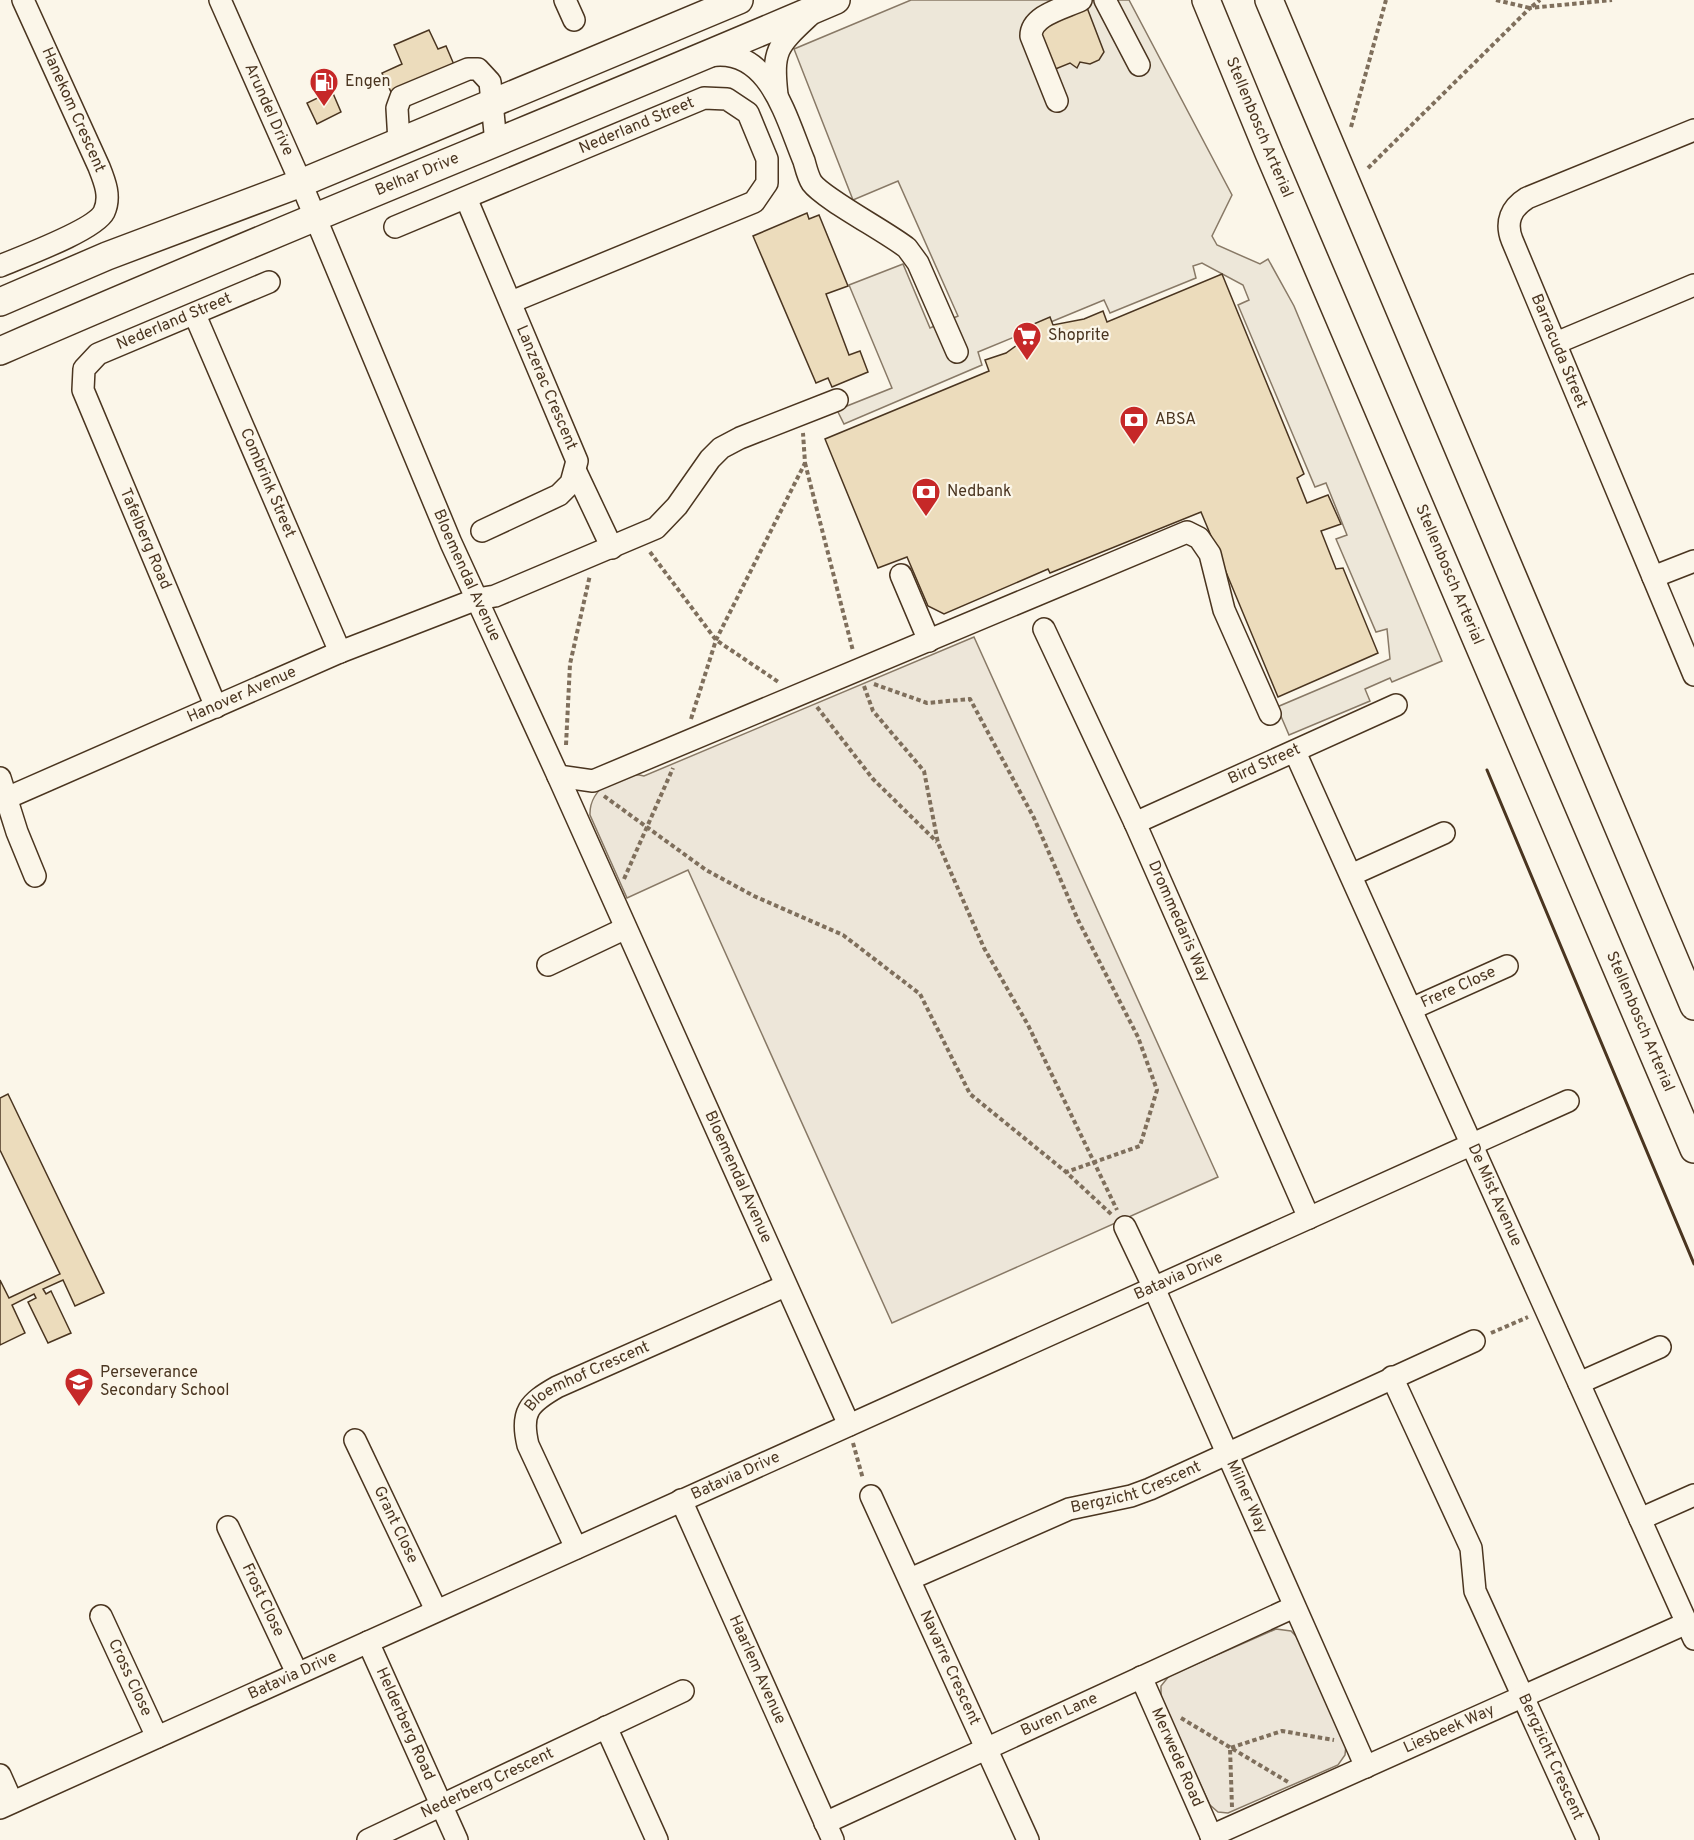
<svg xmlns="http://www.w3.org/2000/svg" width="1694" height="1840" font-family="Overpass,sans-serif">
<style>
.green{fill:#ede6d9;stroke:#887966;stroke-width:1.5}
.parking{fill:#ede7d9;stroke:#887966;stroke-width:1.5}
.building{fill:#ecdcbc;stroke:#4a3520;stroke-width:1.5}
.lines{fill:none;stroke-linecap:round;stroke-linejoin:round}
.minor-casing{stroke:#4a3520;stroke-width:24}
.major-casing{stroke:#4a3520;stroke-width:30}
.path{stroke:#7f6f5c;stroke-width:4;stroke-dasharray:4.5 3;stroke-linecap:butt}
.minor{stroke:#fbf6e9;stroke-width:21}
.major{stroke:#fbf6e9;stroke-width:27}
.wall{stroke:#4a3520;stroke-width:3}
.labels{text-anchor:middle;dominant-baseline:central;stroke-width:4.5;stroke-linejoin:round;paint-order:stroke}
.poi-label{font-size:16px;fill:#4a3520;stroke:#fbf6e9;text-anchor:start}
.street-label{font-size:16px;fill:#4a3520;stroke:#fbf6e9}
</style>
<rect width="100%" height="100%" fill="#fbf6e9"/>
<!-- green -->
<g class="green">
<path d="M974 637 1218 1177 892 1323 688 870 627 898 590 815C589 788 620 770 644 776Z"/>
<path d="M1276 1629 1291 1631 1298 1638 1346 1745 1345 1755 1338 1765 1228 1813 1218 1812 1210 1805 1161 1700V1686L1169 1676Z"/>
</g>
<!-- parking -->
<path class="parking" d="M911 0H1129L1232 195 1212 236 1217 245 1260 264 1268 259 1294 306 1442 661 1392 682 1390 678 1365 689 1370 701 1289 735 1277 707 1390 659 1387 629 1376 632 1336 539 1347 535 1326 483 1315 487 1238 305 1249 300 1243 285 1202 263 1193 266 1196 278 1110 313 1104 300 978 352 982 365 844 424 837 410 892 388 849 285 903 264 930 328 958 316 898 181 853 200 794 49Z"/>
<!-- building -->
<g class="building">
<path d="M1086 5 1104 52 1099 60 1090 64 1080 62 1077 68 1070 63 1053 70 1036 32Z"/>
<path d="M429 30 438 49 446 46 455 67 392 94 382 73 402 64 394 45Z"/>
<path d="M332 91 341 112 317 124 307 103Z"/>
<path d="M807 213 809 219 819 215 848 286 826 294 849 355 860 351 868 372 832 387 828 378 816 383 753 236Z"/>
<path d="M1222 274 1304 474 1297 478 1307 503 1328 495 1341 524 1321 531 1336 569 1343 568 1378 653 1278 697 1201 512 1050 573 1048 569 944 614 928 606 907 557 878 568 825 439 989 371 985 360 1006 353 1027 338 1022 329 1050 317 1053 325 1084 319 1103 311 1107 322Z"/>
<path d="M8 1094 104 1293 75 1306 63 1280 43 1289 46 1294 51 1291 71 1333 48 1343 28 1302 36 1298 34 1294 12 1305 25 1333 0 1345V1280L9 1298 60 1274 0 1150V1098Z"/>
</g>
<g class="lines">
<!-- minor casing -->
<g class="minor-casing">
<g id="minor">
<path id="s1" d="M220 0 301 183 451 543 558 776 849 1425"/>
<path d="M565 0 574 20"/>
<path d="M1105 0 1139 65"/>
<path d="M709 56C769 45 786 118 804 161 806 168 808 177 812 183 824 199 887 232 907 248L918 263 957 352"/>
<path d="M777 95C772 50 777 46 809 16"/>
<path d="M1057 101 1031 36C1031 15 1065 8 1081 0"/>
<path id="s2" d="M1694 130 1527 198C1511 208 1505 222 1512 240L1694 675"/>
<path d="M399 142 397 108 401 97 468 69H478L490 82 496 143"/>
<path id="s3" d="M466 198 577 461 571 483 559 495 482 531"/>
<path id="s4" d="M395 227 704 98 727 99 748 113 767 159V183L754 202 511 302"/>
<path d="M0 266C21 257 95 230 104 212 111 197 105 182 99 167L23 0"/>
<path id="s5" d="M195 315 340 652"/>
<path d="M1556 343 1694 285"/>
<path d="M576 472 612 548"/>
<path d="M901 575 929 641"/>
<path d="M1653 577 1694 561"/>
<path id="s6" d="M1044 629 1135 823 1309 1218"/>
<path id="s7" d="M216 707 83 390 84 369 98 354 269 282"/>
<path id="s8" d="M1295 752 1694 1639"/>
<path d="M558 776 593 781 1187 532 1199 538 1210 554 1224 610 1270 714"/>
<path d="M0 778 17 832 35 876"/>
<path id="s9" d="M0 801 340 652 477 599 495 596 656 528 677 506 710 459 721 448 740 438 837 400"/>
<path id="s10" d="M1135 823 1396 705"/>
<path d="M1351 875 1444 833"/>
<path d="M548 965 624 929"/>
<path id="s11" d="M1411 1009 1507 966"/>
<path id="s12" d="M1125 1227 1154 1288 1366 1767"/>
<path id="s13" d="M1392 1377 1471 1548 1475 1591 1588 1840"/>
<path d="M1579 1383 1660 1347"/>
<path id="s14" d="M355 1440 436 1610"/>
<path id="s15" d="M871 1496 1028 1840"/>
<path id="s16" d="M681 1500 833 1840"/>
<path d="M1640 1519 1694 1495"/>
<path id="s17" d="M228 1527 297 1673"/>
<path id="s18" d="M576 1548 528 1445C520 1412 529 1403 557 1387L785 1286"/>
<path id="s19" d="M910 1579 1069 1509 1131 1496 1150 1489 1474 1341"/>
<path id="s20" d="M101 1616 157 1737"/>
<path id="s21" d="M368 1642 457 1840"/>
<path id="s22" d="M1141 1677 1213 1840"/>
<path d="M606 1727 657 1840"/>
<path d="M0 1775 12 1802"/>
<path id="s23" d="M0 1808 1568 1101"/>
<path id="s24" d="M825 1823 1294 1607"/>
<path id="s25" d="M1211 1836 1687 1623"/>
<path id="s26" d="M368 1840 683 1691"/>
</g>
</g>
<!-- major casing -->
<g class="major-casing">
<g id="major">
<path id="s27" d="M1206 0 1269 153 1694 1149"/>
<path d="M1269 0 1694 1006"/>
<path d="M0 302 107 256 301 183 739 0"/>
<path id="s28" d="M0 351C277 230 558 119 836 0"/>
</g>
</g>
<!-- path -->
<g class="path">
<path d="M1496 0 1530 8 1540 0"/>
<path d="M1351 127 1386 0"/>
<path d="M1368 168 1530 8 1612 0"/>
<path d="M805 463 853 651"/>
<path d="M650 552 716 640 780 683"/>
<path d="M874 684 927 703 970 699 1034 818 1078 920 1138 1037 1157 1090 1140 1146 1066 1172"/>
<path d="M864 686 873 711 924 771 938 843 984 948 1028 1025 1117 1210"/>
<path d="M817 707 873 779 937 842"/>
<path d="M691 719 716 640 805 463 803 433"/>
<path d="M566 745 570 664 590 575"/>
<path d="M604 796 706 870 754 896 843 935 920 994 970 1094 1066 1172 1112 1215"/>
<path d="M624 879 673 768"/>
<path d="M1491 1333 1528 1317"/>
<path d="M853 1443 863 1479"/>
<path d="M1181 1718 1288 1782"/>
<path d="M1232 1807 1230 1748 1282 1731 1334 1740"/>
</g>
<!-- minor -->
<use href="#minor" class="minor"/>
<!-- major -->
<use href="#major" class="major"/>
<!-- wall -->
<path class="wall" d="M1487 770 1694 1264"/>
</g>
<!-- icons -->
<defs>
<g id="fuel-pin" transform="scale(1.5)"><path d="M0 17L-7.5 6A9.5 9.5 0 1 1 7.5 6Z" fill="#c62828" stroke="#fbf6e9"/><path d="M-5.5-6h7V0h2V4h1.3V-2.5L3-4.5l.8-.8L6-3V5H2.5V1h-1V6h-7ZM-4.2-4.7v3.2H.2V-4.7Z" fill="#fff"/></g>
<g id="supermarket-pin" transform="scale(1.5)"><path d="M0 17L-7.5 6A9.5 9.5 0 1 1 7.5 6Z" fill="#c62828" stroke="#fbf6e9"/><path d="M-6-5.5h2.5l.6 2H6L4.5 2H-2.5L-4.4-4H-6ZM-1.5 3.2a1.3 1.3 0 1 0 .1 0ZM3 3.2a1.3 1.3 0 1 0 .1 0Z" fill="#fff"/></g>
<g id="bank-pin" transform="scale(1.5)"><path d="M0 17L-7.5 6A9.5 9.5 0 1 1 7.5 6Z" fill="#c62828" stroke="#fbf6e9"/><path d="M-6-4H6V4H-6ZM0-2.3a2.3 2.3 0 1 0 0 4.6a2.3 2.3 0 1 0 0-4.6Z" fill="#fff"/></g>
<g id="school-pin" transform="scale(1.5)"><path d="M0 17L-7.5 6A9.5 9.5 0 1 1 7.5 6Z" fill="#c62828" stroke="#fbf6e9"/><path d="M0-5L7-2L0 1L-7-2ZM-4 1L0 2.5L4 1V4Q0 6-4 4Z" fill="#fff"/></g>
</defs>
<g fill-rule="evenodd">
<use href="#fuel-pin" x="324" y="82"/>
<use href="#supermarket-pin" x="1027" y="336"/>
<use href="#bank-pin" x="1134" y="420"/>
<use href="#bank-pin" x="926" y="492"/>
<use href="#school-pin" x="79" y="1382"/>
</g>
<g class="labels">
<!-- poi labels -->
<g class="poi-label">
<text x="345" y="82">Engen</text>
<text x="1048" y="336">Shoprite</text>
<text x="1155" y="420">ABSA</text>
<text x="947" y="492">Nedbank</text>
<text x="100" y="1373">Perseverance<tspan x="100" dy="18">Secondary School</tspan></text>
</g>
<!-- street labels -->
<g class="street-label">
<text stroke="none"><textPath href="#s1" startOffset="120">Arundel Drive</textPath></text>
<text transform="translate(73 110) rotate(66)">Hanekom Crescent</text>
<text stroke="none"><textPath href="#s4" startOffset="262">Nederland Street</textPath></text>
<text stroke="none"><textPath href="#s27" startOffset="138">Stellenbosch Arterial</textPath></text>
<text stroke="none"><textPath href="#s28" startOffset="453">Belhar Drive</textPath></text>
<text stroke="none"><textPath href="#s7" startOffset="468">Nederland Street</textPath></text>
<text stroke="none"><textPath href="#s2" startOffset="350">Barracuda Street</textPath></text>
<text stroke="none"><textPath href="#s3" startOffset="206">Lanzerac Crescent</textPath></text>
<text stroke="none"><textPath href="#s5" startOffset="183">Combrink Street</textPath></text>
<text transform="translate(145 539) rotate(67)">Tafelberg Road</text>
<text stroke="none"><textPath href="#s1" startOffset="626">Bloemendal Avenue</textPath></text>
<text stroke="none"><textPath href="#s27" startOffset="624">Stellenbosch Arterial</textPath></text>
<text stroke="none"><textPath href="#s9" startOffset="264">Hanover Avenue</textPath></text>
<text stroke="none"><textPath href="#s10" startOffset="142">Bird Street</textPath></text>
<text stroke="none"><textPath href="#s6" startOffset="322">Drommedaris Way</textPath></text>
<text stroke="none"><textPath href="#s11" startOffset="52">Frere Close</textPath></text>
<text stroke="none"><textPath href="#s27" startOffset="1110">Stellenbosch Arterial</textPath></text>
<text stroke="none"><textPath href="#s1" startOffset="1286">Bloemendal Avenue</textPath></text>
<text stroke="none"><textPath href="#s8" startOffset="486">De Mist Avenue</textPath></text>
<text stroke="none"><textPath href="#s23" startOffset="1293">Batavia Drive</textPath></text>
<text stroke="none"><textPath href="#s18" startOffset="218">Bloemhof Crescent</textPath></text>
<text stroke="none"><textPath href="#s23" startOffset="807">Batavia Drive</textPath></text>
<text stroke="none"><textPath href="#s19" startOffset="244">Bergzicht Crescent</textPath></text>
<text stroke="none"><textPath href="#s12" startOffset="296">Milner Way</textPath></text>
<text stroke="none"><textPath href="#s14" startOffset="94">Grant Close</textPath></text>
<text stroke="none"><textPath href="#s17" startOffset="81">Frost Close</textPath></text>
<text stroke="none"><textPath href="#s15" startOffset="189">Navarre Crescent</textPath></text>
<text stroke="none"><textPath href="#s16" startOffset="186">Haarlem Avenue</textPath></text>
<text stroke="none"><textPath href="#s23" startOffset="321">Batavia Drive</textPath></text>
<text stroke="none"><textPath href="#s20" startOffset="68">Cross Close</textPath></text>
<text stroke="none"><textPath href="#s24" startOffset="258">Buren Lane</textPath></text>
<text stroke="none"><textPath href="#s21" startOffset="90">Helderberg Road</textPath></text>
<text stroke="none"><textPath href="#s25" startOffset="261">Liesbeek Way</textPath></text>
<text stroke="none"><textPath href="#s13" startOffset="414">Bergzicht Crescent</textPath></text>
<text stroke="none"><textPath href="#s22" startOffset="88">Merwede Road</textPath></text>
<text stroke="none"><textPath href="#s26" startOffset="132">Nederberg Crescent</textPath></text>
</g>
</g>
</svg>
